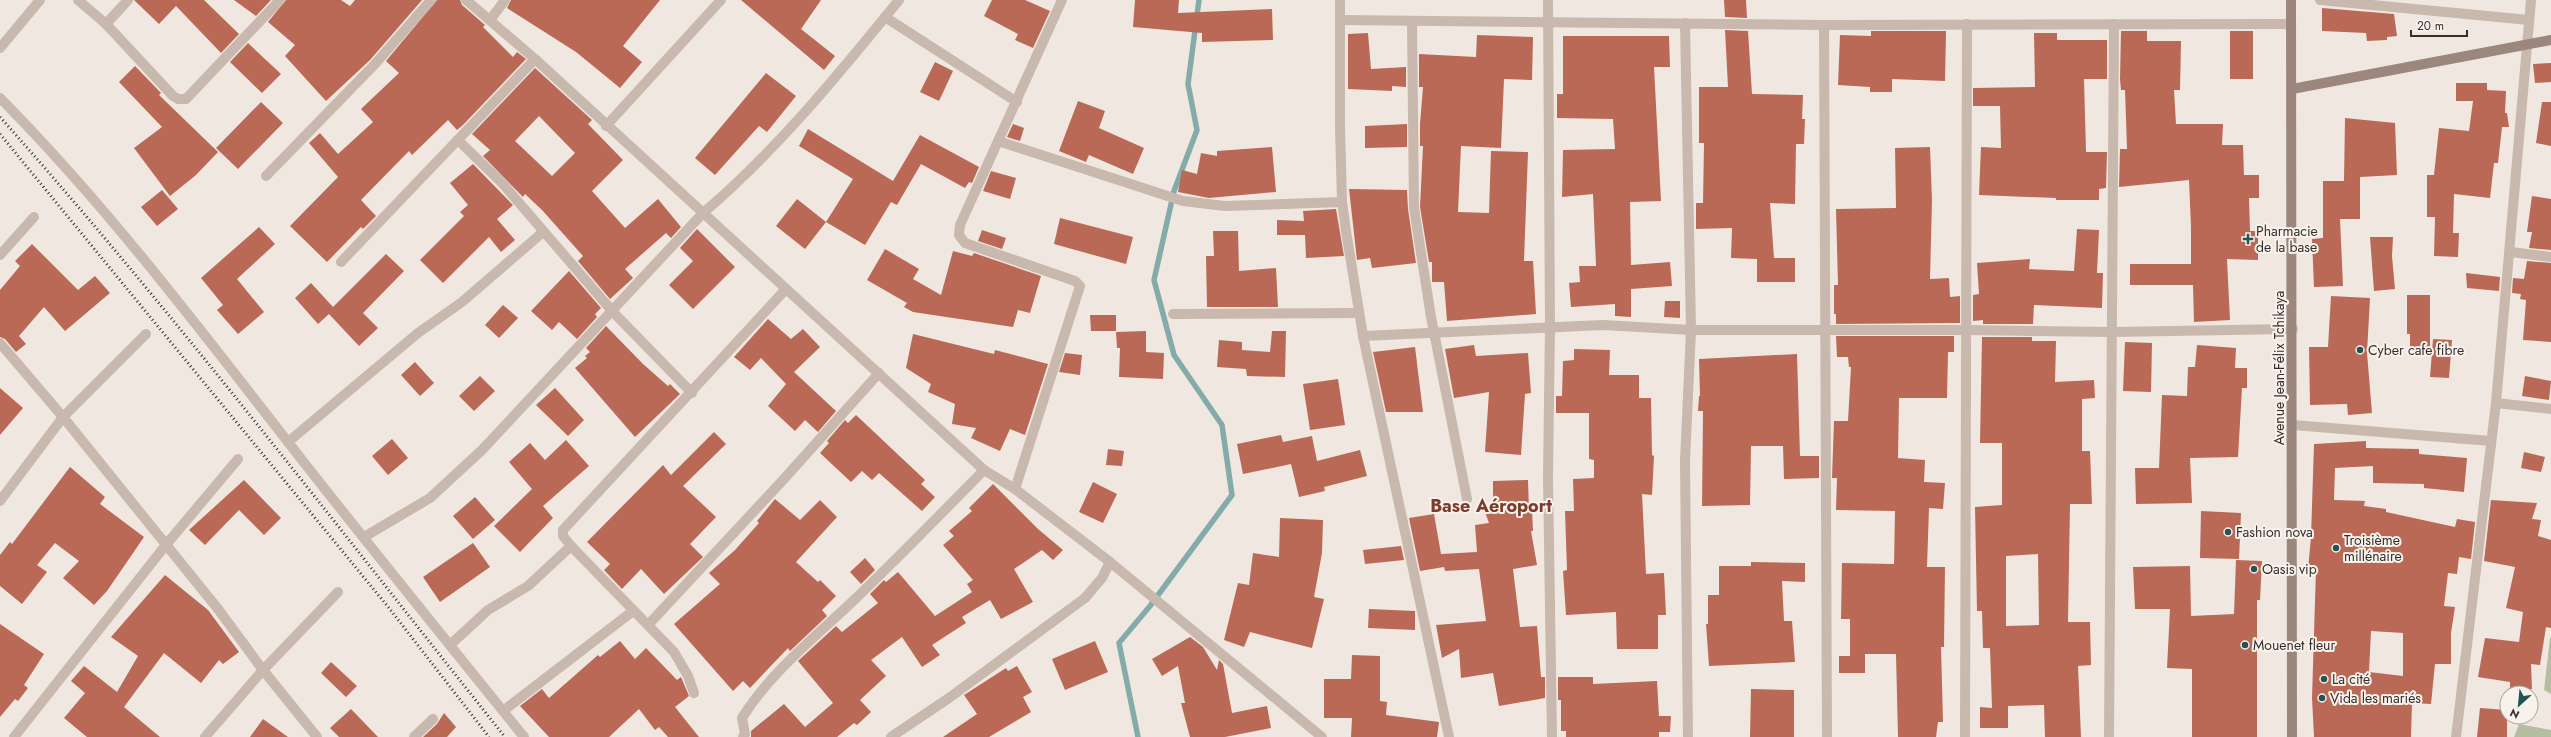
<svg xmlns="http://www.w3.org/2000/svg" width="2551" height="737" font-family="Jost,sans-serif">
<style>
.green{fill:#b6bea1}
.lines{fill:none;stroke-linecap:round;stroke-linejoin:round}
.stream{stroke:#82abaa;stroke-width:5.5}
.building{fill:#b96956;fill-rule:evenodd}
.street{stroke:#c8b8ad;stroke-width:10}
.secondary{stroke:#9b877e;stroke-width:10}
.rail{stroke:#372e2b;stroke-width:3;stroke-dasharray:1 3;stroke-linecap:butt}
.poi-dot{fill:#255354;stroke:#f8f2ec;stroke-width:1.5}
.labels{text-anchor:middle;dominant-baseline:central;stroke-width:4;stroke-linejoin:round;paint-order:stroke}
.poi-label{font-size:14px;fill:#372e2b;stroke:#f8f2ec;text-anchor:start}
.street-label{font-size:14px;fill:#372e2b;stroke:#f8f2ec}
.district-label{font-size:18px;font-weight:bold;fill:#7d3b2c;stroke:#f8f2ec}
</style>
<rect width="100%" height="100%" fill="#f0e8e0"/>
<!-- green -->
<g class="green">
<path d="M2550 638H2551V694L2544 690Z"/>
<path d="M2519 724 2551 730V737H2514Z"/>
</g>
<g class="lines">
<!-- stream -->
<path class="stream" d="M1138 737 1119 643 1150 606 1232 495 1222 425 1174 355 1154 280 1174 191 1197 130 1188 84 1199 0"/>
</g>
<!-- building -->
<g class="building">
<path d="M134 0H204L239 34 221 53 176 6 159 24Z"/>
<path d="M234 0H271L256 16Z"/>
<path d="M286 0H341L350 6 355 0H422L370 60 326 101 285 56 295 45 268 22Z"/>
<path d="M437 0H460L462 5 485 25 483 27 513 57 517 52 526 59 463 125 457 130 448 120 412 155 409 151 361 200 376 216 363 229 361 227 327 262 290 226 338 177 309 143 320 133 338 154 373 122 361 109 399 73 386 61Z"/>
<path d="M511 0H660L623 46 642 62 620 88 576 52 507 8Z"/>
<path d="M741 0H821L801 29 835 56 824 70Z"/>
<path d="M992 0H1025L1050 11 1033 48 1015 40 1018 34 984 16Z"/>
<path d="M1135 0H1179L1178 13 1272 9 1273 40 1202 42V33L1133 27Z"/>
<path d="M1724 0H1746L1747 18 1725 17Z"/>
<path d="M2322 8 2394 14 2397 36 2387 37V40L2367 41 2366 33 2322 31Z"/>
<path d="M1725 30 1748 31 1752 94 1803 95 1802 119H1805L1804 144H1796L1795 204 1770 203 1774 258H1795V282H1757V259L1731 258 1732 228 1696 229V203H1703L1704 143H1699V87H1728Z"/>
<path d="M1871 31H1946L1945 81 1892 79V92H1870V87L1838 85 1840 35 1871 36Z"/>
<path d="M2121 31H2147V41H2181L2180 90H2174L2176 124H2223L2222 145H2243L2244 175H2259V198H2249L2250 231H2258V260L2227 259 2230 320 2194 322 2193 285H2130V264H2191V227L2189 180 2119 187 2120 149H2127L2125 90H2121L2120 79Z"/>
<rect x="2230" y="31" width="23" height="48"/>
<path d="M1368 33 1371 69 1406 67V87L1392 86V91L1348 89V34Z"/>
<path d="M2034 33H2057V40H2107V79H2084L2086 152H2107L2106 188 2099 189V200H2056V198L1979 195 1981 147 2001 148 2000 106H1973V88L2035 87Z"/>
<path d="M1477 35 1533 37 1532 80 1504 79 1501 148 1461 146 1458 212 1489 213 1491 151 1528 152 1524 261H1533L1536 314 1447 321 1444 282H1432V262H1429L1420 207 1423 146H1420V124L1423 87H1419V54L1476 57Z"/>
<path d="M1563 36H1669L1670 67H1654L1661 201 1630 202 1631 265 1670 262 1672 286 1631 289V317L1615 316V304L1571 307 1569 283 1580 282 1579 266H1596L1593 194 1562 197 1563 150 1615 149 1613 119 1557 118V94H1563Z"/>
<path d="M248 43 281 74 262 93 230 62Z"/>
<path d="M935 62 953 71 939 101 920 92Z"/>
<path d="M2551 63V82L2535 83 2533 64Z"/>
<path d="M135 66 161 93 159 95 218 152 196 175 170 196 134 148 162 127 119 82Z"/>
<path d="M535 68 592 120 588 124 623 160 592 191 625 228 658 199 681 227 671 238 666 233 625 269 633 278 610 299 578 261 583 256 542 210 525 194 523 197 483 156 490 150 472 134ZM539 116 575 153 552 176 515 141Z"/>
<path d="M766 73 796 96 767 132 759 126 715 175 695 158Z"/>
<path d="M2456 83H2487V90L2506 91 2505 113H2507L2509 127H2502L2498 163H2494L2490 198 2454 194 2453 233H2459L2458 257 2434 256 2435 217H2427V175H2434L2439 128 2469 131 2473 101H2456Z"/>
<path d="M1078 101 1105 111 1099 128 1144 148 1133 174 1089 155 1086 162 1059 151Z"/>
<path d="M261 102 283 123 238 169 216 148Z"/>
<path d="M2542 102H2551V146L2536 143Z"/>
<path d="M2345 118 2395 123 2397 175 2360 177V219H2340L2343 286 2314 287 2312 239 2323 238V181H2344Z"/>
<path d="M1013 124 1024 128 1020 141 1007 137Z"/>
<path d="M1407 124V147L1365 148V126Z"/>
<path d="M808 129 893 181 920 135 979 167 972 183 969 182 965 188 921 164 897 205 891 202 865 245 826 222 853 179 799 146Z"/>
<path d="M1272 147 1276 192 1209 198 1178 192 1182 170 1197 174 1201 153 1217 156V151Z"/>
<path d="M1930 147 1932 200 1930 279 1949 278 1950 297 1960 296V323L1836 324V314H1834V285H1838L1836 209 1896 208 1895 148Z"/>
<path d="M473 164 513 205 497 219 515 240 501 252 489 237 443 283 420 260 464 216 460 212 468 205 450 183Z"/>
<path d="M991 171 1016 178 1010 199 983 191Z"/>
<path d="M1349 189 1407 190 1408 209 1416 263 1372 268 1370 258 1357 260Z"/>
<path d="M162 190 178 209 157 226 141 207Z"/>
<path d="M2532 196 2551 199V250L2529 248 2532 232H2527Z"/>
<path d="M797 199 826 222 805 249 776 226Z"/>
<path d="M1336 209 1344 256 1306 258 1305 235H1277V220L1304 221 1303 211Z"/>
<path d="M1060 218 1133 237 1126 264 1054 244Z"/>
<path d="M259 227 275 244 237 279 264 312 238 334 217 310 223 305 201 278Z"/>
<path d="M697 229 735 267 693 309 669 285 693 261 680 248Z"/>
<path d="M2077 229 2099 230 2097 273H2103L2102 308 2034 305 2033 324H1983V320L1973 321V295L1979 294 1977 263 2030 259 2029 269 2074 271Z"/>
<path d="M982 230 1006 238 1002 249 978 241Z"/>
<path d="M1213 231H1238L1239 271 1276 268 1278 307H1207L1206 256H1214Z"/>
<path d="M2370 237H2393L2392 256 2395 289 2374 291Z"/>
<path d="M32 244 78 290 95 276 110 293 65 331 44 307 19 336 26 344 16 352 5 339 0 337V290L20 266 15 261Z"/>
<path d="M885 249 919 269 913 279 941 295 953 251 972 256 974 253 1041 276 1030 313 1018 310 1013 327 913 312 904 307 907 303 867 280Z"/>
<path d="M386 254 404 271 363 313 378 328 359 346 329 314 318 324 295 298 311 283 333 307Z"/>
<path d="M2527 261 2551 263V342L2523 340 2526 300 2520 299 2521 294 2512 293 2513 278 2524 279Z"/>
<path d="M569 271 601 308 595 314 597 317 577 339 559 322 552 330 531 311Z"/>
<path d="M2466 273 2500 277 2499 291 2467 288Z"/>
<path d="M2407 295H2430V347H2410V334H2407Z"/>
<path d="M2331 296 2370 298 2367 353 2372 413 2348 415 2347 404 2310 405 2309 347H2328Z"/>
<path d="M1665 301H1680V318L1664 317Z"/>
<path d="M503 305 518 318 499 338 485 325Z"/>
<path d="M1090 315H1116V331H1091Z"/>
<path d="M768 319 791 339 803 329 820 347 794 372 836 411 818 432 805 420 795 431 768 406 786 384 761 358 750 370 734 357Z"/>
<path d="M606 326 643 364 668 386 670 384 680 394 635 437 575 368 587 358 585 356 590 352 586 348Z"/>
<path d="M1146 331V352L1164 353 1163 379 1119 377 1120 348H1117L1116 332Z"/>
<path d="M1272 331H1286L1285 377 1247 376 1246 369 1217 367 1219 340 1242 342V350L1270 352Z"/>
<path d="M913 334 994 354 995 350 1048 364 1025 435 1010 429 1000 451 971 438 976 428 952 424 955 404 928 392 931 384 906 368Z"/>
<path d="M1836 336H1954V352H1948L1947 398H1899L1898 458 1925 460 1924 482 1945 483 1943 509 1929 508 1927 567H1945L1944 647H1941L1943 722H1938L1936 737H1898L1896 654H1865V673H1839V656H1850V619H1841L1842 563 1894 564 1895 511 1836 510 1837 478H1832L1834 421H1848L1851 367H1849L1848 357H1837Z"/>
<path d="M1982 337H2032V341H2056L2055 382 2094 380 2095 398 2082 399V451H2090L2092 504H2070L2068 622H2090L2091 665 2078 666 2081 737H2045L2044 705 2008 706V728H1980V707L1992 708 1990 648H1983L1982 611H1977L1975 507 2002 505V443H1980ZM2038 554 2039 625 2006 626V556Z"/>
<path d="M2433 339 2452 340 2449 378 2430 377Z"/>
<path d="M2125 342 2152 343 2151 392 2123 391Z"/>
<path d="M1474 345 1476 356 1528 353 1531 393 1525 394 1521 455 1485 452 1489 392 1454 398 1445 349Z"/>
<path d="M2197 345 2236 348 2235 368H2247V388H2242L2238 457 2190 458 2192 503 2136 504 2135 468H2159L2162 395 2187 396 2188 367H2195Z"/>
<path d="M1415 347 1423 412H1386L1373 352Z"/>
<path d="M1574 349 1610 350 1609 375H1639V398H1651L1652 455 1654 456 1652 495 1642 494 1646 574 1664 573 1666 615H1658V649H1617L1616 612 1566 615 1563 571 1567 570 1565 511H1574L1573 479 1594 478V460L1589 459V413H1556V396H1562L1563 361 1574 360Z"/>
<path d="M1065 353 1082 355 1080 375 1059 372Z"/>
<path d="M1797 354 1800 456H1819V478L1784 479 1783 446H1751L1750 505 1702 506 1703 411H1698L1699 396H1700L1699 359Z"/>
<path d="M415 362 434 383 420 396 401 375Z"/>
<path d="M480 376 495 391 474 411 459 396Z"/>
<path d="M2525 376 2551 381 2549 400 2522 396Z"/>
<path d="M1338 379 1345 425 1310 430 1303 384Z"/>
<path d="M0 388 23 408 0 435Z"/>
<path d="M555 388 584 420 568 436 536 405Z"/>
<path d="M856 415 925 480 921 484 935 497 922 511 879 473 872 480 862 471 851 482 820 453 829 443 827 441 845 420 848 423Z"/>
<path d="M714 432 726 444 683 486 716 517 690 544 703 557 664 594 641 569 622 589 604 570 610 564 587 542 663 465 671 475Z"/>
<path d="M1281 435 1283 442 1312 436 1317 461 1360 450 1367 476 1324 487 1325 491 1299 497 1291 464 1243 474 1237 444Z"/>
<path d="M392 439 408 458 388 475 372 456Z"/>
<path d="M566 440 589 466 543 506 553 518 520 552 494 526 532 489 509 462 530 443 545 460Z"/>
<path d="M2366 441V448L2419 449V454L2467 458 2464 492 2424 488V484L2373 483V466L2335 468 2334 500 2365 501 2364 506 2386 509V512L2455 527 2457 519 2475 522 2471 559 2459 557 2457 574 2448 573 2444 606 2455 607 2451 633V664H2435L2431 704 2412 703 2411 737H2314L2312 698 2316 569H2308L2311 537 2314 444ZM2371 631 2403 633V676L2369 672Z"/>
<path d="M1108 449 1124 451 1122 466 1106 465Z"/>
<path d="M2524 452 2545 457 2541 472 2521 468Z"/>
<path d="M70 467 105 497 100 504 144 537 107 591 94 605 63 578 79 561 55 543 37 565 47 572 22 604 0 586V555L10 542 12 544Z"/>
<path d="M244 480 281 518 264 535 239 510 205 545 189 530Z"/>
<path d="M1528 480 1529 511 1532 510 1533 531H1531L1537 565 1513 569 1520 627 1537 626 1541 677H1545V698L1499 706 1493 673 1461 678 1459 649 1442 658 1436 625 1486 621 1479 569 1445 571 1444 567 1420 571 1409 518 1434 514 1441 554 1477 552 1475 525 1489 523 1485 512H1493V481Z"/>
<path d="M1093 482 1117 494 1103 523 1079 512Z"/>
<path d="M993 484 1038 529 1063 550 1053 560 1042 550 1014 569 1033 602 1001 619 990 600 962 617 966 623 932 645 940 655 922 667 902 637 871 660 886 676 860 700 871 712 857 725 854 723 837 737H751V731L784 704 805 727 833 703 798 661 836 626 842 632 878 603 870 594 884 580 886 582 898 572 935 616 972 592 967 584 973 580 943 545 954 536 949 531 972 511 969 508Z"/>
<path d="M475 497 495 520 473 539 453 516Z"/>
<path d="M775 499 800 520 820 500 837 517 796 562 818 582 820 580 836 596 822 610 827 616 790 651 788 648 750 688 743 681 733 691 674 624 720 584 709 573 735 550 759 523 757 521Z"/>
<path d="M2491 500 2537 503 2532 519 2541 520 2538 536 2551 540V628L2546 627 2540 665 2531 664 2532 689 2510 690V682L2478 677 2485 638 2519 642 2523 612 2506 608 2515 567 2484 561Z"/>
<path d="M2201 511 2241 513 2239 559 2200 558Z"/>
<path d="M1280 518 1323 520 1322 553 1314 597 1324 599 1312 648 1250 632 1244 647 1224 640 1238 583 1249 585 1253 553 1279 557Z"/>
<path d="M473 543 490 567 440 602 423 577Z"/>
<path d="M1401 546 1404 560 1365 564 1363 550Z"/>
<path d="M865 558 875 570 861 584 850 572Z"/>
<path d="M2236 560 2262 561 2260 600H2257V737H2192V669L2167 668 2170 609H2135L2133 567 2190 566 2191 616 2234 614Z"/>
<path d="M1751 562 1805 563V582L1782 581 1784 621H1792L1795 662 1709 666 1706 624H1708V595H1719V566H1751Z"/>
<path d="M165 575 208 610 239 652 223 664 219 660 201 683 164 653 124 707 160 737H87L64 718 85 693 71 681 84 666 117 692 138 656 111 637Z"/>
<path d="M1369 609 1415 611V630L1368 628Z"/>
<path d="M0 624 44 654 24 685 28 688 18 701 15 699 0 717Z"/>
<path d="M1190 637 1203 647 1217 670 1219 660 1223 664 1232 713 1267 706 1271 728 1225 737H1190L1181 703H1185L1178 666 1162 676 1152 659Z"/>
<path d="M620 641 635 659 646 648 677 680 681 677 689 696 675 707 699 737H668L659 727 655 730 639 709 609 737H549L520 706 542 689 549 698 598 655 600 657Z"/>
<path d="M1095 641 1108 672 1065 690 1052 659Z"/>
<path d="M1352 655 1380 656V701L1387 702 1386 715 1439 722 1437 737H1351L1352 718H1324V679H1351Z"/>
<path d="M331 662 357 686 346 697 321 673Z"/>
<path d="M1017 666 1032 692 1023 697 1031 712 989 737H943L977 714 964 695 1006 668 1008 671Z"/>
<path d="M1558 677H1593V684L1657 681 1659 716H1671L1670 732H1659V737H1566V731H1561V700H1558Z"/>
<path d="M1751 689 1794 690V737H1750Z"/>
<path d="M2480 708 2507 710V737H2477Z"/>
<path d="M351 709 378 737H339L330 728Z"/>
<path d="M444 713 456 727 447 737H423L437 724Z"/>
<path d="M263 719 288 737H250Z"/>
</g>
<g class="lines">
<!-- street -->
<g class="street">
<path d="M78 0 106 24 173 96 178 99H186L280 0"/>
<path d="M466 0 535 59 984 470 1015 489 1110 562 1322 737"/>
<path d="M1340 0V127L1342 202 1346 231 1363 336 1449 737"/>
<path d="M1548 0 1550 326 1548 477 1552 737"/>
<path d="M2320 0 2529 20"/>
<path d="M885 17 1017 102"/>
<path d="M490 20 505 0"/>
<path d="M1341 20 1824 25 2291 24"/>
<path d="M1412 22 1414 208 1431 317 1467 499"/>
<path d="M1685 23 1691 330 1685 461 1688 737"/>
<path d="M106 24 128 0"/>
<path d="M1824 25 1827 737"/>
<path d="M0 48 40 0"/>
<path d="M0 98C105 204 196 324 288 442 365 541 445 639 524 737"/>
<path d="M606 126 721 0"/>
<path d="M458 140 503 184 613 312 692 393"/>
<path d="M998 141 1183 201 1225 206 1342 202"/>
<path d="M266 176 375 64 431 0"/>
<path d="M2511 252 2551 257"/>
<path d="M0 255 34 217"/>
<path d="M341 262 535 59"/>
<path d="M1173 314 1359 313"/>
<path d="M1363 336 1603 325 1691 330H1965L2113 332 2293 329"/>
<path d="M0 343 63 417 218 609 263 670 317 737"/>
<path d="M2496 403 2551 409"/>
<path d="M2293 425 2491 441"/>
<path d="M288 442 418 333 462 302 543 232"/>
<path d="M1015 489 1080 286 1075 281 965 243 959 235 960 225 1062 0"/>
<path d="M0 501 63 417 146 334"/>
<path d="M364 537 430 498 482 450 703 213C777 150 838 75 899 0"/>
<path d="M648 625 783 480 879 373"/>
<path d="M450 645 488 610 528 586 571 546"/>
<path d="M694 693 688 676 674 652 571 546 563 536V530L786 289"/>
<path d="M503 711 633 611"/>
<path d="M14 737 165 546 238 459"/>
<path d="M205 737 263 670 338 592"/>
<path d="M414 737 433 719"/>
<path d="M743 737 745 734 742 718C770 673 814 638 852 602 897 559 940 515 984 470"/>
<path d="M891 737 949 698 1085 598 1102 578 1110 562"/>
<path d="M1965 737 1967 24"/>
<path d="M2109 737 2114 24"/>
<path d="M2456 737 2496 403 2531 0"/>
</g>
<!-- secondary -->
<g class="secondary">
<path d="M2291 0 2292 737"/>
<path d="M2292 89 2551 40"/>
</g>
<!-- rail -->
<g class="rail">
<path d="M0 117C177 316 339 529 505 737"/>
<path d="M0 134 389 608 489 737"/>
</g>
</g>
<!-- markers -->
<g class="poi-dot">
<path d="M2246 233h4v4h4v4h-4v4h-4v-4h-4v-4h4z"/>
<circle cx="2360" cy="350" r="4"/>
<circle cx="2228" cy="532" r="4"/>
<circle cx="2336" cy="548" r="4"/>
<circle cx="2254" cy="569" r="4"/>
<circle cx="2245" cy="645" r="4"/>
<circle cx="2324" cy="679" r="4"/>
<circle cx="2322" cy="698" r="4"/>
</g>
<g class="labels">
<!-- poi labels -->
<g class="poi-label">
<text x="2256" y="231">Pharmacie<tspan x="2256" dy="16">de la base</tspan></text>
<text x="2368" y="350">Cyber cafe fibre</text>
<text x="2236" y="532">Fashion nova</text>
<text x="2344" y="540">Troisième<tspan x="2344" dy="16">millénaire</tspan></text>
<text x="2262" y="569">Oasis vip</text>
<text x="2253" y="645">Mouenet fleur</text>
<text x="2332" y="679">La cité</text>
<text x="2330" y="698">Vida les mariés</text>
</g>
<!-- street labels -->
<g class="street-label">
<text transform="translate(2279 368) rotate(-90)">Avenue Jean-Félix Tchikaya</text>
</g>
<!-- district labels -->
<g class="district-label">
<text x="1491" y="506">Base Aéroport</text>
</g>
</g>
<!-- north arrow -->
<g transform="translate(2519 705) rotate(207)"><circle r="19" fill="#f8f2ec" stroke="#aba49f"/>
<path d="M0-3L7 15L0 10L-7 15Z" fill="#255354"/>
<text y="-6" font-size="11" font-weight="bold" text-anchor="middle" fill="#372e2b">N</text>
</g>
<!-- scale -->
<path d="M2411 30v6h56v-6" fill="none" stroke="#372e2b" stroke-width="2"/>
<text x="2417" y="30" font-size="12" fill="#372e2b" stroke="#f8f2ec" stroke-width="3" paint-order="stroke">20 m</text>
</svg>
